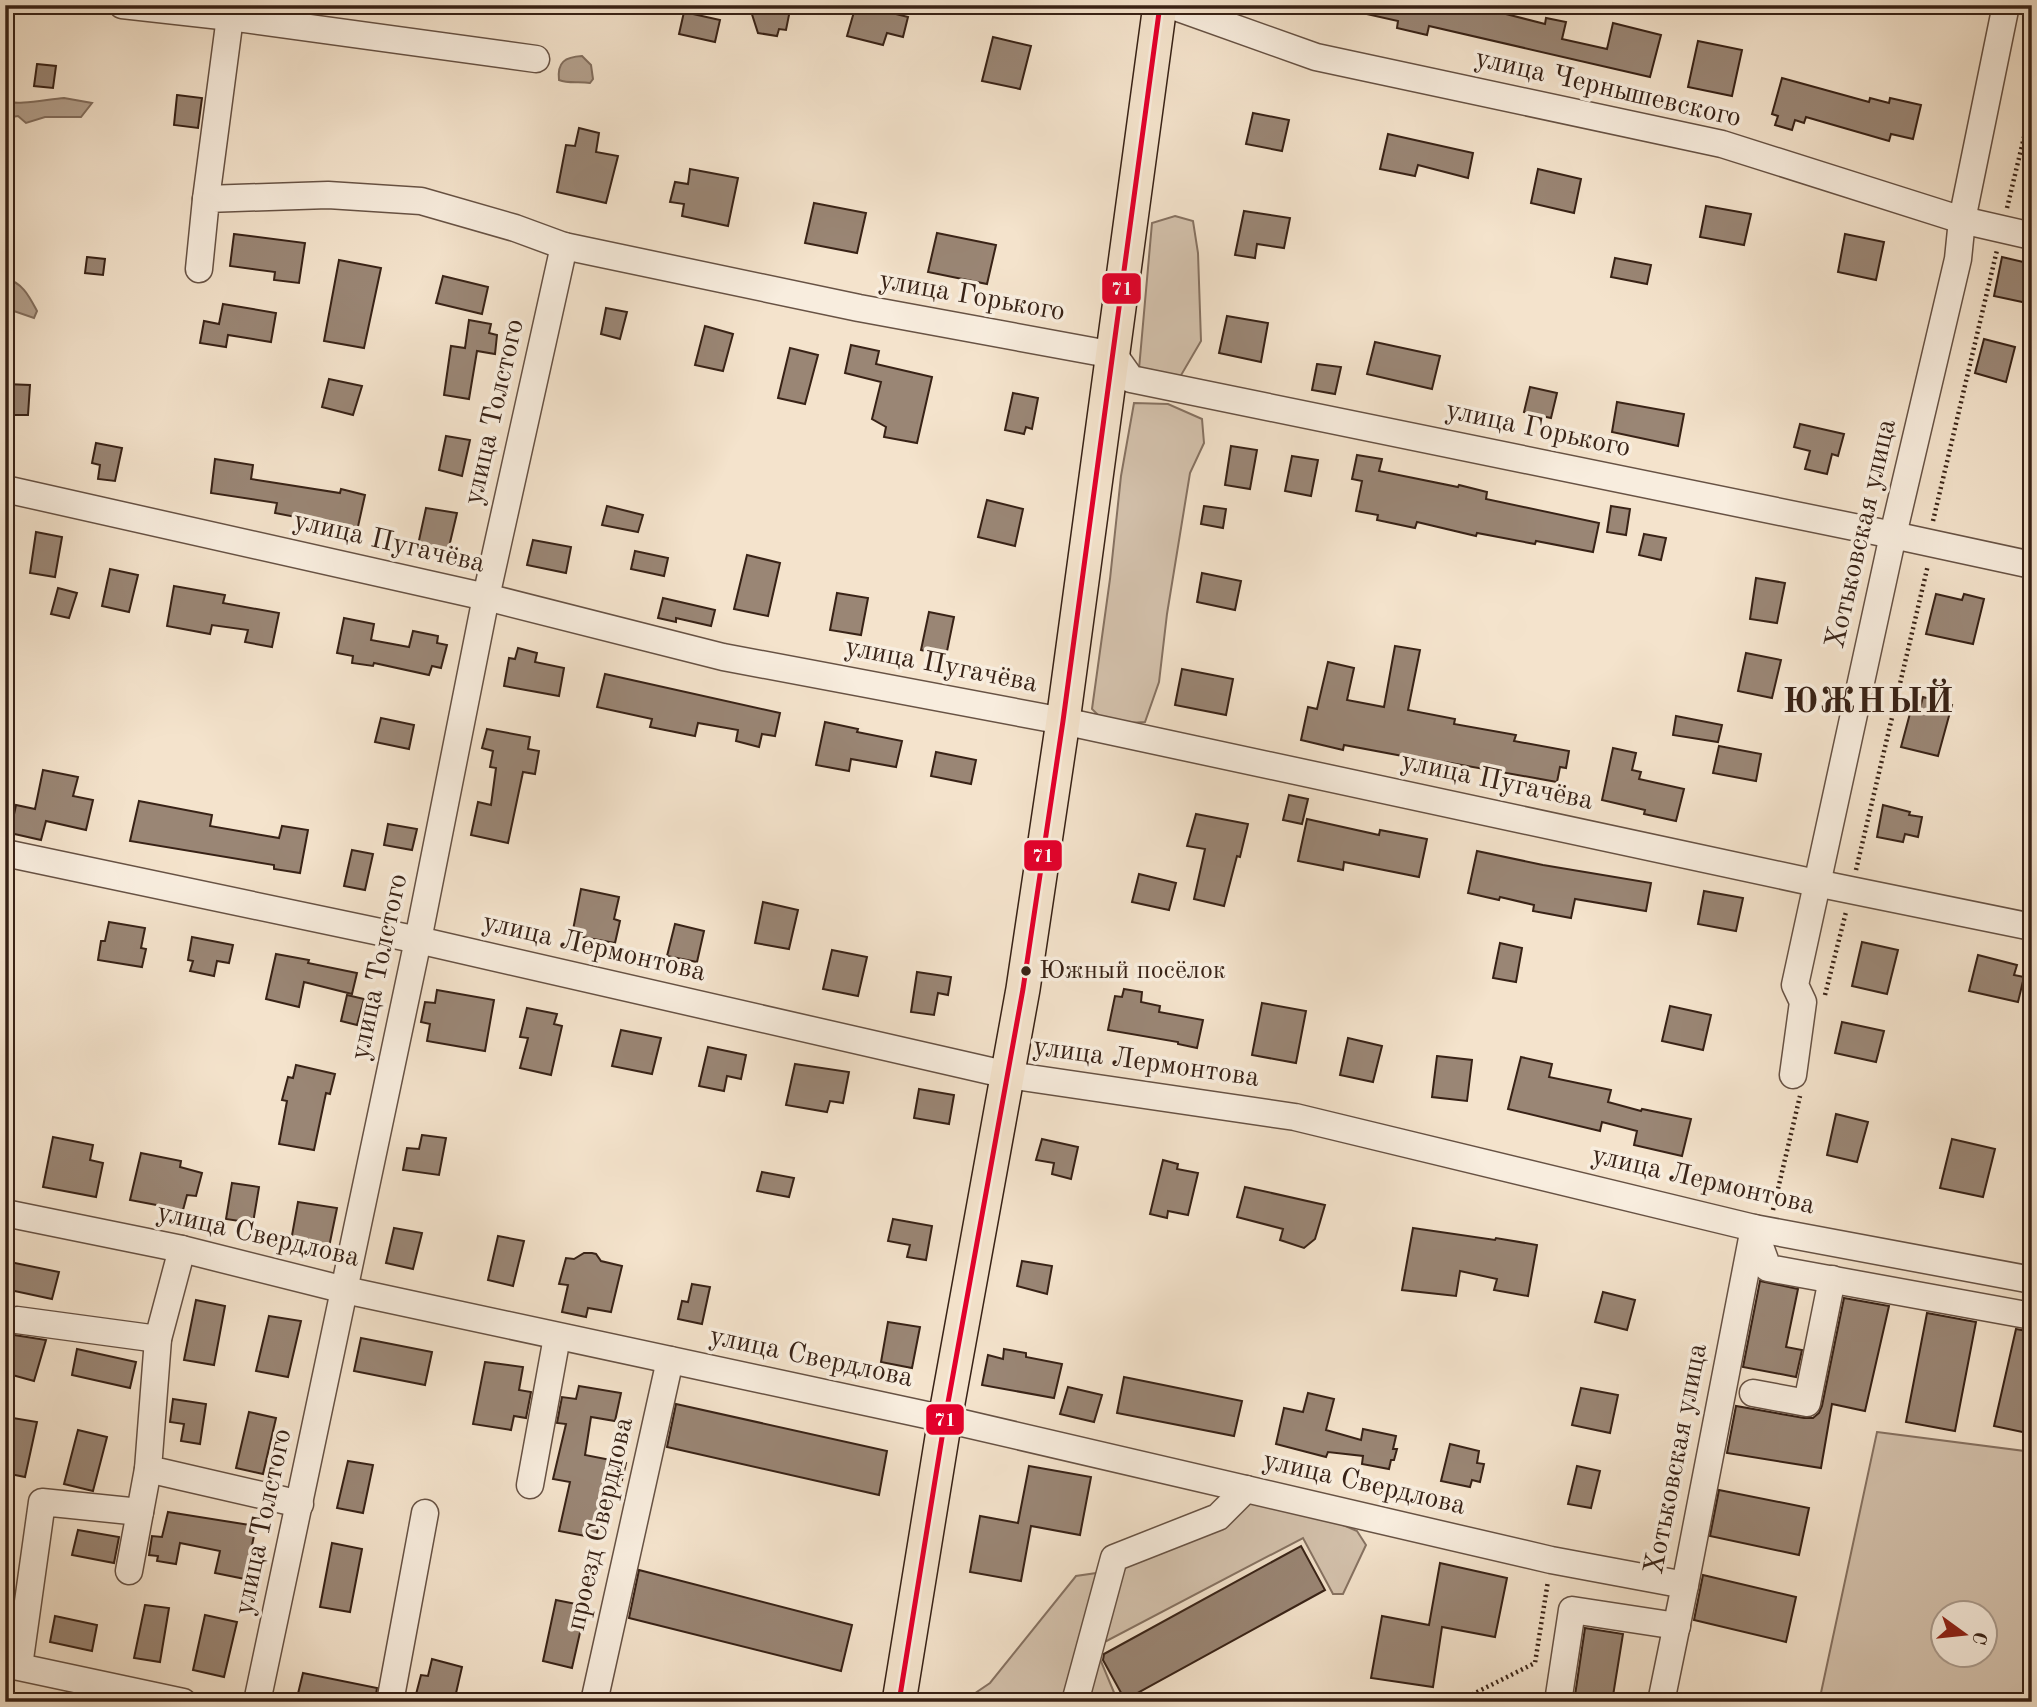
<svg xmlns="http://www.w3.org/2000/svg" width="2037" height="1707" font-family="'Old Standard TT',serif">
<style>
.green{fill:#d4c2ad;stroke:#867262;stroke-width:2;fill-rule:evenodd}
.water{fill:#b4a18e;stroke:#826e5e;stroke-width:2}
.building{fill:#9a8675;stroke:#382216;stroke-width:2}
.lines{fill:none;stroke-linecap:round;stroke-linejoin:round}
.minor-casing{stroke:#675244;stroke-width:29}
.major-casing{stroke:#382216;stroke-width:36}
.path{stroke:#382216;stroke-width:4.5;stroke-dasharray:2 3.5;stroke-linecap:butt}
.minor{stroke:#f8edde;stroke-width:26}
.major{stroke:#f4e3cc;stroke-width:33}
.bus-1-casing{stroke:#f8edde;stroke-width:10}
.bus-1{stroke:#e4002b;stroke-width:5}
.bus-dot{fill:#382216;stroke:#f8edde;stroke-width:2.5}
.labels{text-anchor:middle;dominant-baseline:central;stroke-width:7;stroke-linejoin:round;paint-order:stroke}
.bus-label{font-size:26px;fill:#382216;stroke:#f8edde;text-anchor:start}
.street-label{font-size:28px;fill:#382216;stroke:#f8edde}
.district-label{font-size:35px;font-weight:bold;letter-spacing:2px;fill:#382216;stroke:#f8edde}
.line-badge{stroke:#f8edde;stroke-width:2.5}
.badge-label{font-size:19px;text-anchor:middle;font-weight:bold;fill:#fff}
</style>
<rect width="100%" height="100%" fill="#f4e3cc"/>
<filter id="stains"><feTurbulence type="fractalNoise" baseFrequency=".00286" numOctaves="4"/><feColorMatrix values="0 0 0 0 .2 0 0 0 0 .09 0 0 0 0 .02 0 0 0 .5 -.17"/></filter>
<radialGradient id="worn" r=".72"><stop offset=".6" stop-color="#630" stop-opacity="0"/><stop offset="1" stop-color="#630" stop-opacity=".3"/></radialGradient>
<!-- green -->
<g class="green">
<path d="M1175 216 1193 221 1198 253 1201 341 1180 377 1139 369 1152 223Z"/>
<path d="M1134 403 1168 404 1202 419 1204 443 1190 473 1167 614 1159 682 1145 722 1129 723 1102 719 1092 709 1110 579 1121 476Z"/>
<path d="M1877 1432 2032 1452V1702H1819ZM1942 1612H1984V1654H1942Z"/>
<path d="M1232 1503H1267L1329 1519 1357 1531 1366 1545 1343 1594H1333L1303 1538 1095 1647 1118 1702H965L968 1698 990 1683 1076 1576 1110 1571Z"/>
</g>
<!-- water -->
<g class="water">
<path d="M582 56 591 65 593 79 590 83C579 81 569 84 559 80 557 62 565 57 582 56Z"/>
<path d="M64 98 92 103 81 117H45L26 123 18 116 5 118V101C18 106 48 99 64 98Z"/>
<path d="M5 278C23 283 29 296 37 311L34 318 5 308Z"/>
</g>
<!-- building -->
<g class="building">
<path d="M749 5H791L786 30 779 29 777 36 758 33Z"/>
<path d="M856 5H898L896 14 908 17 903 37 887 33 883 45 847 36Z"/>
<path d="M1363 5H1504L1502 13 1545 24 1546 18 1566 22 1562 39 1607 49 1613 23 1661 35 1650 77 1429 26 1427 35 1397 28 1398 21 1362 13Z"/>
<path d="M684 12 720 20 715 42 679 34Z"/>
<path d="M993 37 1031 46 1020 89 982 81Z"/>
<path d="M1698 41 1742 50 1732 96 1688 87Z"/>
<path d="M37 64 56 66 53 88 34 86Z"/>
<path d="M1782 78 1869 102 1870 98 1889 103 1890 98 1921 105 1913 139 1891 134 1889 141 1806 117 1804 123 1795 120 1792 130 1775 125 1778 116 1772 114Z"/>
<path d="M177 95 202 98 198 128 174 125Z"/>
<path d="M1253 113 1289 120 1282 151 1246 144Z"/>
<path d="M579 128 599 133 596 152 618 156 606 203 557 192 566 145 575 146Z"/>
<path d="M1388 134 1473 153 1468 178 1418 165 1415 176 1380 169Z"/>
<path d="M690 169 738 178 728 226 682 216 684 204 670 202 675 182 688 184Z"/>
<path d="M1538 169 1581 179 1574 213 1531 203Z"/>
<path d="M814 203 866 213 857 253 805 243Z"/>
<path d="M1706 206 1751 214 1744 245 1700 237Z"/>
<path d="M1244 211 1290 218 1284 248 1257 244 1255 258 1235 255Z"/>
<path d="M937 233 996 245 987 284 928 272Z"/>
<path d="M234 234 305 243 299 283 274 280 275 272 230 266Z"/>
<path d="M1845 234 1884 242 1876 280 1838 272Z"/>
<path d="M87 257 105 259 103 275 85 273Z"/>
<path d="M2002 257 2032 264V278L2027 303 1994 296Z"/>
<path d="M1615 258 1651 265 1647 284 1611 277Z"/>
<path d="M339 260 381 268 364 348 324 341Z"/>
<path d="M443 276 488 287 482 314 436 303Z"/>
<path d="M223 304 276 313 271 342 228 335 226 347 200 343 204 321 219 324Z"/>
<path d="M606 308 627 312 620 339 601 334Z"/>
<path d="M1227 316 1268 323 1261 362 1219 353Z"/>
<path d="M469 320 491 324 489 333 497 335 495 354 477 351 469 399 444 395 451 346 465 348Z"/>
<path d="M705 326 733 334 723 371 695 365Z"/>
<path d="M1984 339 2015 347 2006 382 1975 373Z"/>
<path d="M1375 342 1440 356 1432 389 1367 374Z"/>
<path d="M851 345 879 351 876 364 932 377 917 443 884 437 886 427 872 419 881 382 845 373Z"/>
<path d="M790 348 818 355 805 404 778 398Z"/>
<path d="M1317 364 1341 367 1335 394 1312 390Z"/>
<path d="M329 379 362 386 353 415 322 407Z"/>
<path d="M5 384 30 385 28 415H5Z"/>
<path d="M1530 387 1557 393 1551 418 1524 412Z"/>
<path d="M1013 393 1038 398 1032 429 1026 427 1024 434 1005 430Z"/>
<path d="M1617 402 1684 414 1678 446 1612 432Z"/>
<path d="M1800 424 1844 434 1838 456 1832 454 1827 474 1805 469 1810 451 1794 447Z"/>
<path d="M446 436 470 440 462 476 439 470Z"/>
<path d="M96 443 122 448 115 481 98 479 100 465 92 463Z"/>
<path d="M1231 446 1257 450 1250 489 1225 485Z"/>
<path d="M1357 455 1382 459 1379 471 1458 487 1459 485 1487 492 1486 499 1599 523 1593 552 1536 541 1535 544 1477 533 1476 536 1417 522 1415 528 1377 520 1378 515 1356 511 1362 481 1352 479Z"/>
<path d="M1292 456 1318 460 1311 496 1285 491Z"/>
<path d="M215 459 253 465 251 479 340 493 341 489 365 495 357 531 332 524 275 513 277 503 211 493Z"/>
<path d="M987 500 1023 509 1015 546 978 537Z"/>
<path d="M607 506 643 515 638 532 602 525Z"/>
<path d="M1204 506 1226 509 1223 528 1201 524Z"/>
<path d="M1611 506 1630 509 1626 535 1607 532Z"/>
<path d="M426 508 457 513 448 551 418 545Z"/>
<path d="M36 532 62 537 55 577 30 573Z"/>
<path d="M1644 534 1666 538 1661 560 1639 555Z"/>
<path d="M533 540 571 547 566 573 527 565Z"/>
<path d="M635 551 668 558 664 576 631 569Z"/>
<path d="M747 555 780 563 768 616 734 609Z"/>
<path d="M110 569 138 575 129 612 102 606Z"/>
<path d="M1202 573 1241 581 1235 610 1197 602Z"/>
<path d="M1756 578 1785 583 1777 623 1750 619Z"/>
<path d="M174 586 225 595 223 603 279 613 272 647 245 642 248 630 212 625 210 634 167 626Z"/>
<path d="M58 588 77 593 69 618 51 614Z"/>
<path d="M837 593 868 598 861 635 830 630Z"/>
<path d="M1936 594 1962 600 1964 594 1984 599 1973 644 1926 634Z"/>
<path d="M663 598 715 610 711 626 676 618V622L658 618Z"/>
<path d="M929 612 954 617 946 656 921 650Z"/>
<path d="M344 618 374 624 371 640 409 647 413 631 438 636 437 643 447 645 441 668 432 666 429 675 374 663 373 666 352 663 353 656 337 653Z"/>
<path d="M1395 646 1420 650 1408 710 1455 719 1454 724 1516 735 1514 741 1569 751 1566 768 1560 767 1557 782 1445 762V764L1344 745 1343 750 1301 740 1308 707 1317 709 1328 662 1354 668 1347 700 1384 707Z"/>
<path d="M518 648 537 653 535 662 564 668 559 696 504 686 509 658 515 659Z"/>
<path d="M1746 653 1781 660 1772 698 1738 691Z"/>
<path d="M1182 669 1233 679 1226 715 1175 705Z"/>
<path d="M605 674 780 713 775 736 762 734 759 747 736 741 738 730 698 723 695 736 650 727 652 719 597 707Z"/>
<path d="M1923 697 1952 705 1938 756 1901 747 1912 706 1920 708Z"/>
<path d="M1676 716 1722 725 1718 742 1673 735Z"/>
<path d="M381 718 414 725 409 749 375 742Z"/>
<path d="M825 722 858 729 857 732 902 741 896 767 851 759 849 771 816 765Z"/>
<path d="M487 729 530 737 528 749 539 751 535 774 523 772 508 843 471 835 478 802 491 805 496 768 490 767 493 751 482 748Z"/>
<path d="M1719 746 1761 754 1756 781 1713 773Z"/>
<path d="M1613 748 1636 753 1632 770 1641 772 1639 779 1684 789 1676 821 1644 814 1645 810 1602 800Z"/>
<path d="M936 752 976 760 971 784 931 776Z"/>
<path d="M43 770 78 777 73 796 93 800 86 830 46 821 41 840 10 833 16 805 35 809Z"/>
<path d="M1289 795 1308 799 1302 824 1283 820Z"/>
<path d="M139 801 212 815 210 826 279 838 282 826 308 830 300 873 274 869V865L130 841Z"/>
<path d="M1883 805 1910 812 1909 815 1922 817 1918 837 1905 834 1903 842 1877 837Z"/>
<path d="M1196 814 1248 824 1240 857 1237 856 1224 906 1194 899 1205 849 1187 846Z"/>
<path d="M1307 819 1379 835 1380 830 1427 839 1419 877 1344 862 1343 870 1298 861Z"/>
<path d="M388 824 417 829 412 850 384 845Z"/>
<path d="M352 850 373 854 365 890 344 886Z"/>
<path d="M1477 851 1543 865 1651 883 1646 911 1575 899 1571 918 1533 911 1534 905 1500 897 1499 900 1468 893Z"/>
<path d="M1139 874 1176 883 1169 910 1132 902Z"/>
<path d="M581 889 619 897 614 919 620 921 615 943 572 935Z"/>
<path d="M1704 891 1743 898 1736 931 1698 924Z"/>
<path d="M763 902 798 910 789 949 755 943Z"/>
<path d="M109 922 145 928 141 948 146 949 142 967 98 960 101 941H105Z"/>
<path d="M675 924 704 931 697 962 667 956Z"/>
<path d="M192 937 233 945 229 963 217 961 214 976 190 971 193 961 188 960Z"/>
<path d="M1862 942 1898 950 1887 994 1852 986Z"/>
<path d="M1500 943 1522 948 1516 982 1493 978Z"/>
<path d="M832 950 867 957 858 996 823 989Z"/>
<path d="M276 954 309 960 308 963 357 973 352 994 304 982 299 1007 266 999Z"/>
<path d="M1978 955 2017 965 2014 975 2024 977 2018 1002 1969 991Z"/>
<path d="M917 972 951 977 948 995 938 993 934 1015 911 1012Z"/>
<path d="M1124 989 1142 992 1141 1002 1160 1006 1159 1012 1203 1020 1197 1048 1178 1044V1042L1108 1030 1115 996 1122 997Z"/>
<path d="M437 990 494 1000 485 1051 427 1041 430 1024 421 1022 425 1002 435 1003Z"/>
<path d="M347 995 364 999 357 1025 341 1021Z"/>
<path d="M1262 1003 1306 1011 1296 1063 1252 1055Z"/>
<path d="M1670 1006 1711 1015 1703 1050 1662 1041Z"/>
<path d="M527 1008 557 1014 554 1024 562 1026 551 1075 520 1068 528 1038 520 1037Z"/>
<path d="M1842 1022 1884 1031 1876 1062 1835 1053Z"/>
<path d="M621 1030 661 1038 652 1074 612 1066Z"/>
<path d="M1348 1038 1382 1046 1373 1082 1340 1075Z"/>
<path d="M708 1047 746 1055 741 1079 727 1076 724 1091 699 1086Z"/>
<path d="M1437 1056 1472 1060 1467 1101 1432 1097Z"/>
<path d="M1521 1057 1552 1064 1549 1077 1611 1090 1608 1102 1641 1111 1642 1109 1691 1119 1682 1156 1634 1145 1637 1131 1602 1122 1600 1131 1508 1109Z"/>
<path d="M795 1064 849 1072 843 1103 830 1101 827 1112 786 1105Z"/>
<path d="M296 1065 335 1074 330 1094 326 1093 314 1150 279 1144 287 1101 282 1100 288 1077 293 1078Z"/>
<path d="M919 1089 954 1095 949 1124 914 1118Z"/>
<path d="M1836 1114 1868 1122 1857 1162 1827 1155Z"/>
<path d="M422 1135 446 1138 439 1175 403 1170 407 1148 419 1149Z"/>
<path d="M53 1137 93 1145 90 1160 103 1163 96 1197 43 1187Z"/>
<path d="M1042 1139 1078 1147 1071 1179 1052 1174 1054 1163 1036 1160Z"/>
<path d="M1952 1139 1995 1149 1983 1197 1940 1188Z"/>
<path d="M141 1153 181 1161 180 1167 202 1173 196 1196 187 1195 183 1210 130 1200Z"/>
<path d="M1163 1160 1178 1164 1177 1169 1198 1173 1188 1215 1168 1211 1167 1218 1150 1214Z"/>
<path d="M762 1172 794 1178 789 1197 757 1191Z"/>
<path d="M232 1183 259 1187 253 1223 226 1219Z"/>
<path d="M1245 1187 1325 1205 1315 1239 1304 1248 1280 1240 1283 1229 1237 1217Z"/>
<path d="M298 1202 337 1208 329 1247 291 1241Z"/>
<path d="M893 1219 932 1226 926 1260 907 1257 910 1245 888 1241Z"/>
<path d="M394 1228 422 1233 413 1269 386 1263Z"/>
<path d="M1413 1228 1495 1240 1496 1238 1537 1245 1528 1296 1494 1290 1497 1279 1460 1271 1456 1296 1402 1290Z"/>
<path d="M498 1236 524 1241 513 1286 488 1280Z"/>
<path d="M584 1253H592L596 1254 601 1261 622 1266 611 1312 588 1308 586 1317 562 1312 568 1285 559 1284 566 1258 574 1259Z"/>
<path d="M5 1261 59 1272 52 1299 5 1289Z"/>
<path d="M1022 1261 1052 1266 1047 1294 1017 1286Z"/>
<path d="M1760 1281 1798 1289 1786 1347 1802 1350 1796 1377 1743 1367Z"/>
<path d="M692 1284 710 1287 702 1324 678 1319 682 1301 688 1302Z"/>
<path d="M1603 1292 1635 1300 1627 1330 1595 1322Z"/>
<path d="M1844 1298 1889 1306 1865 1411 1832 1404 1821 1468 1727 1453 1736 1406 1804 1418H1813L1819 1413 1822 1406Z"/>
<path d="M196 1300 225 1306 214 1365 184 1360Z"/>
<path d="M1927 1313 1976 1322 1955 1431 1906 1422Z"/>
<path d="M269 1316 301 1321 288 1377 256 1371Z"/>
<path d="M888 1322 920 1327 912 1368 881 1362Z"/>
<path d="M2016 1329 2032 1332V1434L1994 1426Z"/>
<path d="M14 1335 46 1340 34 1381 5 1373Z"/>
<path d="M361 1338 432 1352 425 1385 354 1371Z"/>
<path d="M77 1349 136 1362 130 1388 72 1375Z"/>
<path d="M1004 1349 1026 1353V1357L1062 1364 1054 1398 982 1385 988 1355 1003 1359Z"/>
<path d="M485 1362 523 1367 519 1390 531 1392 526 1418 514 1416 511 1430 473 1424Z"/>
<path d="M1124 1377 1242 1401 1234 1436 1117 1413Z"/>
<path d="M579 1386 621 1393 615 1421 591 1417 585 1455 626 1463 622 1480 609 1478 596 1538 559 1531 570 1482 553 1479 566 1424 557 1423 562 1397 576 1399Z"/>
<path d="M1068 1387 1102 1395 1094 1422 1060 1414Z"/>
<path d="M1581 1388 1618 1395 1610 1433 1572 1425Z"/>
<path d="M1308 1393 1334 1399 1326 1430 1361 1440 1363 1429 1396 1436 1393 1449H1397L1394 1460H1391L1389 1469 1362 1464 1363 1456 1328 1452 1326 1457 1276 1444 1284 1408 1303 1412Z"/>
<path d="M173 1399 206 1404 200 1444 181 1441 184 1424 170 1422Z"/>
<path d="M676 1404 887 1451 879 1495 667 1447Z"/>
<path d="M249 1412 276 1418 263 1474 236 1468Z"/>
<path d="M7 1417 37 1422 25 1477 5 1473V1426Z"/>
<path d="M78 1430 107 1437 93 1491 64 1484Z"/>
<path d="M1450 1444 1479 1451 1477 1463 1484 1464 1480 1482 1472 1480 1470 1487 1441 1481Z"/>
<path d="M348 1461 373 1465 363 1513 337 1508Z"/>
<path d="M1029 1466 1091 1477 1080 1535 1031 1526 1021 1581 970 1572 980 1516 1018 1523Z"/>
<path d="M1577 1466 1600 1471 1591 1508 1568 1504Z"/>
<path d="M1719 1490 1809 1508 1799 1555 1710 1536Z"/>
<path d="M168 1512 256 1526 245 1579 215 1573 220 1551 180 1543 176 1564 157 1561 158 1556 149 1555 152 1536 162 1537Z"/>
<path d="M78 1530 119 1537 114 1563 72 1555Z"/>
<path d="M332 1543 362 1549 350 1612 320 1607Z"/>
<path d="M1301 1546 1325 1590 1125 1700 1103 1660 1104 1654Z"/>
<path d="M1440 1563 1507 1578 1495 1637 1442 1627 1433 1687 1371 1678 1382 1616 1429 1625Z"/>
<path d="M639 1570 852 1625 841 1671 629 1618Z"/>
<path d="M1703 1575 1796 1597 1786 1642 1694 1620Z"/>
<path d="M556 1600 586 1606 572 1668 543 1661Z"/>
<path d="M145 1605 169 1608 160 1662 134 1658Z"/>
<path d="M205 1615 237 1622 224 1677 193 1670Z"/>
<path d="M55 1616 97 1625 92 1651 50 1642Z"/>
<path d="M1585 1628 1623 1634 1612 1702H1574Z"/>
<path d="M432 1659 462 1667 454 1702H414L421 1675 428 1676Z"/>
<path d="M303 1673 377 1688 375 1702H296Z"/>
</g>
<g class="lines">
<!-- minor casing -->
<g class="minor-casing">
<g id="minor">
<path d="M122 5 230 17"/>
<path d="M1170 5 1316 57 1722 144 1962 220 2032 236"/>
<path d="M206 199 230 17 536 59"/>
<path d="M199 269 206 199 328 195 421 201 515 228 564 246 859 308 1114 355 1131 379 1893 535 2032 565"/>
<path d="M5 489 486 597 723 657 1063 721 1816 883 2032 927"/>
<path d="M5 853 418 940 1008 1075 1295 1117 1754 1228 2032 1280"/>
<path d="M1793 1075 1803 1002 1795 985 1893 535 1958 259 1962 220 2006 5"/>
<path d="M5 1213 182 1249 345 1290 945 1419 1551 1560 1685 1585"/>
<path d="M1754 1230 1768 1268 2032 1316"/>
<path d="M182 1249 158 1339 148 1469 300 1504"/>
<path d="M17 1320 158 1339"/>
<path d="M1753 1393 1807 1403 1832 1279"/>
<path d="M530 1485 557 1337"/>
<path d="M129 1571 148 1469"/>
<path d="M5 1664 183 1702"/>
<path d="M19 1666 42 1502 140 1512"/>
<path d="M257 1702 418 940 486 597 564 246"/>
<path d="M390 1702 425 1513"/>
<path d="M594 1702 670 1360"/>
<path d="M1075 1702 1114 1558 1218 1517 1246 1489"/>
<path d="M1558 1702 1572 1610 1677 1626"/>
<path d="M1661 1702 1685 1585 1754 1228"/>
</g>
</g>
<!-- major casing -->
<g class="major-casing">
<path id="major" d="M899 1702 945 1419 1023 989 1063 721 1160 5"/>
</g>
<!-- path -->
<g class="path">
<path d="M2007 208 2032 104"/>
<path d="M1933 521 1997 250"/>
<path d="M1856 870 1928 565"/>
<path d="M1825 995 1846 912"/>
<path d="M1773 1210 1800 1096"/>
<path d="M1457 1702 1535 1663 1548 1581"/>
</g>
<!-- minor -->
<use href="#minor" class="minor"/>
<!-- major -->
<use href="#major" class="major"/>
<!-- bus-1 casing -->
<g class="bus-1-casing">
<path id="bus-1" d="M899 1702 945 1419 1023 989 1063 721 1160 5"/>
</g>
<!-- bus-1 -->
<use href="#bus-1" class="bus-1"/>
</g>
<!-- markers -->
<circle class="bus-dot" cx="1026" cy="971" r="6"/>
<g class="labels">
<!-- bus labels -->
<g class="bus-label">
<text x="1039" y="971">Южный посёлок</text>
</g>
<!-- street labels -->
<g class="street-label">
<text transform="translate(1608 89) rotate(13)">улица Чернышевского</text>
<text transform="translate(972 297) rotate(10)">улица Горького</text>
<text transform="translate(495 412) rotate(-77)">улица Толстого</text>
<text transform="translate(1538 430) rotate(12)">улица Горького</text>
<text transform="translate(1862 534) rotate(-77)">Хотьковская улица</text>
<text transform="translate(389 543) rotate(13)">улица Пугачёва</text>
<text transform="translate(941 666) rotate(11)">улица Пугачёва</text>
<text transform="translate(1497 782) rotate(12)">улица Пугачёва</text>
<text transform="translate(594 948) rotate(13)">улица Лермонтова</text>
<text transform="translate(380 967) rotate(-78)">улица Толстого</text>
<text transform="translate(1146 1063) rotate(8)">улица Лермонтова</text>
<text transform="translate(1703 1181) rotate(13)">улица Лермонтова</text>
<text transform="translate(258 1236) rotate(13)">улица Свердлова</text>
<text transform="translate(811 1358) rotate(12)">улица Свердлова</text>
<text transform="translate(1677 1459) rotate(-79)">Хотьковская улица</text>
<text transform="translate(1364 1484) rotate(13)">улица Свердлова</text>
<text transform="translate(264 1522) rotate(-78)">улица Толстого</text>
<text transform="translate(601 1524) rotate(-77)">проезд Свердлова</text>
</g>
<!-- district labels -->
<g class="district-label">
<text x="1869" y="702">ЮЖНЫЙ</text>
</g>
</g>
<g class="line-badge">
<rect x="1101" y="272" width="41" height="33" rx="7" fill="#e4002b"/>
<rect x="1023" y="839" width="40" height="33" rx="7" fill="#e4002b"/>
<rect x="925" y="1403" width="40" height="33" rx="7" fill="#e4002b"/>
</g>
<g class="badge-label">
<text x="1122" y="295">71</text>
<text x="1043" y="862">71</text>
<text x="945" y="1426">71</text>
</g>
<!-- margin -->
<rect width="2037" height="1707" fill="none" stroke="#f4e3cc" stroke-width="28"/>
<rect x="7" y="7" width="2023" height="1693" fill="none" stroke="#382216" stroke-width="3.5"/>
<rect x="14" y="14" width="2009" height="1679" fill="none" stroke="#382216" stroke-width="2"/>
<!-- north arrow -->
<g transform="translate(1964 1634) rotate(105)"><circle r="33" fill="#f8edde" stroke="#ab9c8e" stroke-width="2"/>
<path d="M0-5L12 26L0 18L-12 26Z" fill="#8f2418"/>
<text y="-10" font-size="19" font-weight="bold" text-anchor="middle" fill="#382216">С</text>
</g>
<rect width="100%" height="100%" filter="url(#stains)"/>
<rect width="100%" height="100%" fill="url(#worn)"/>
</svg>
